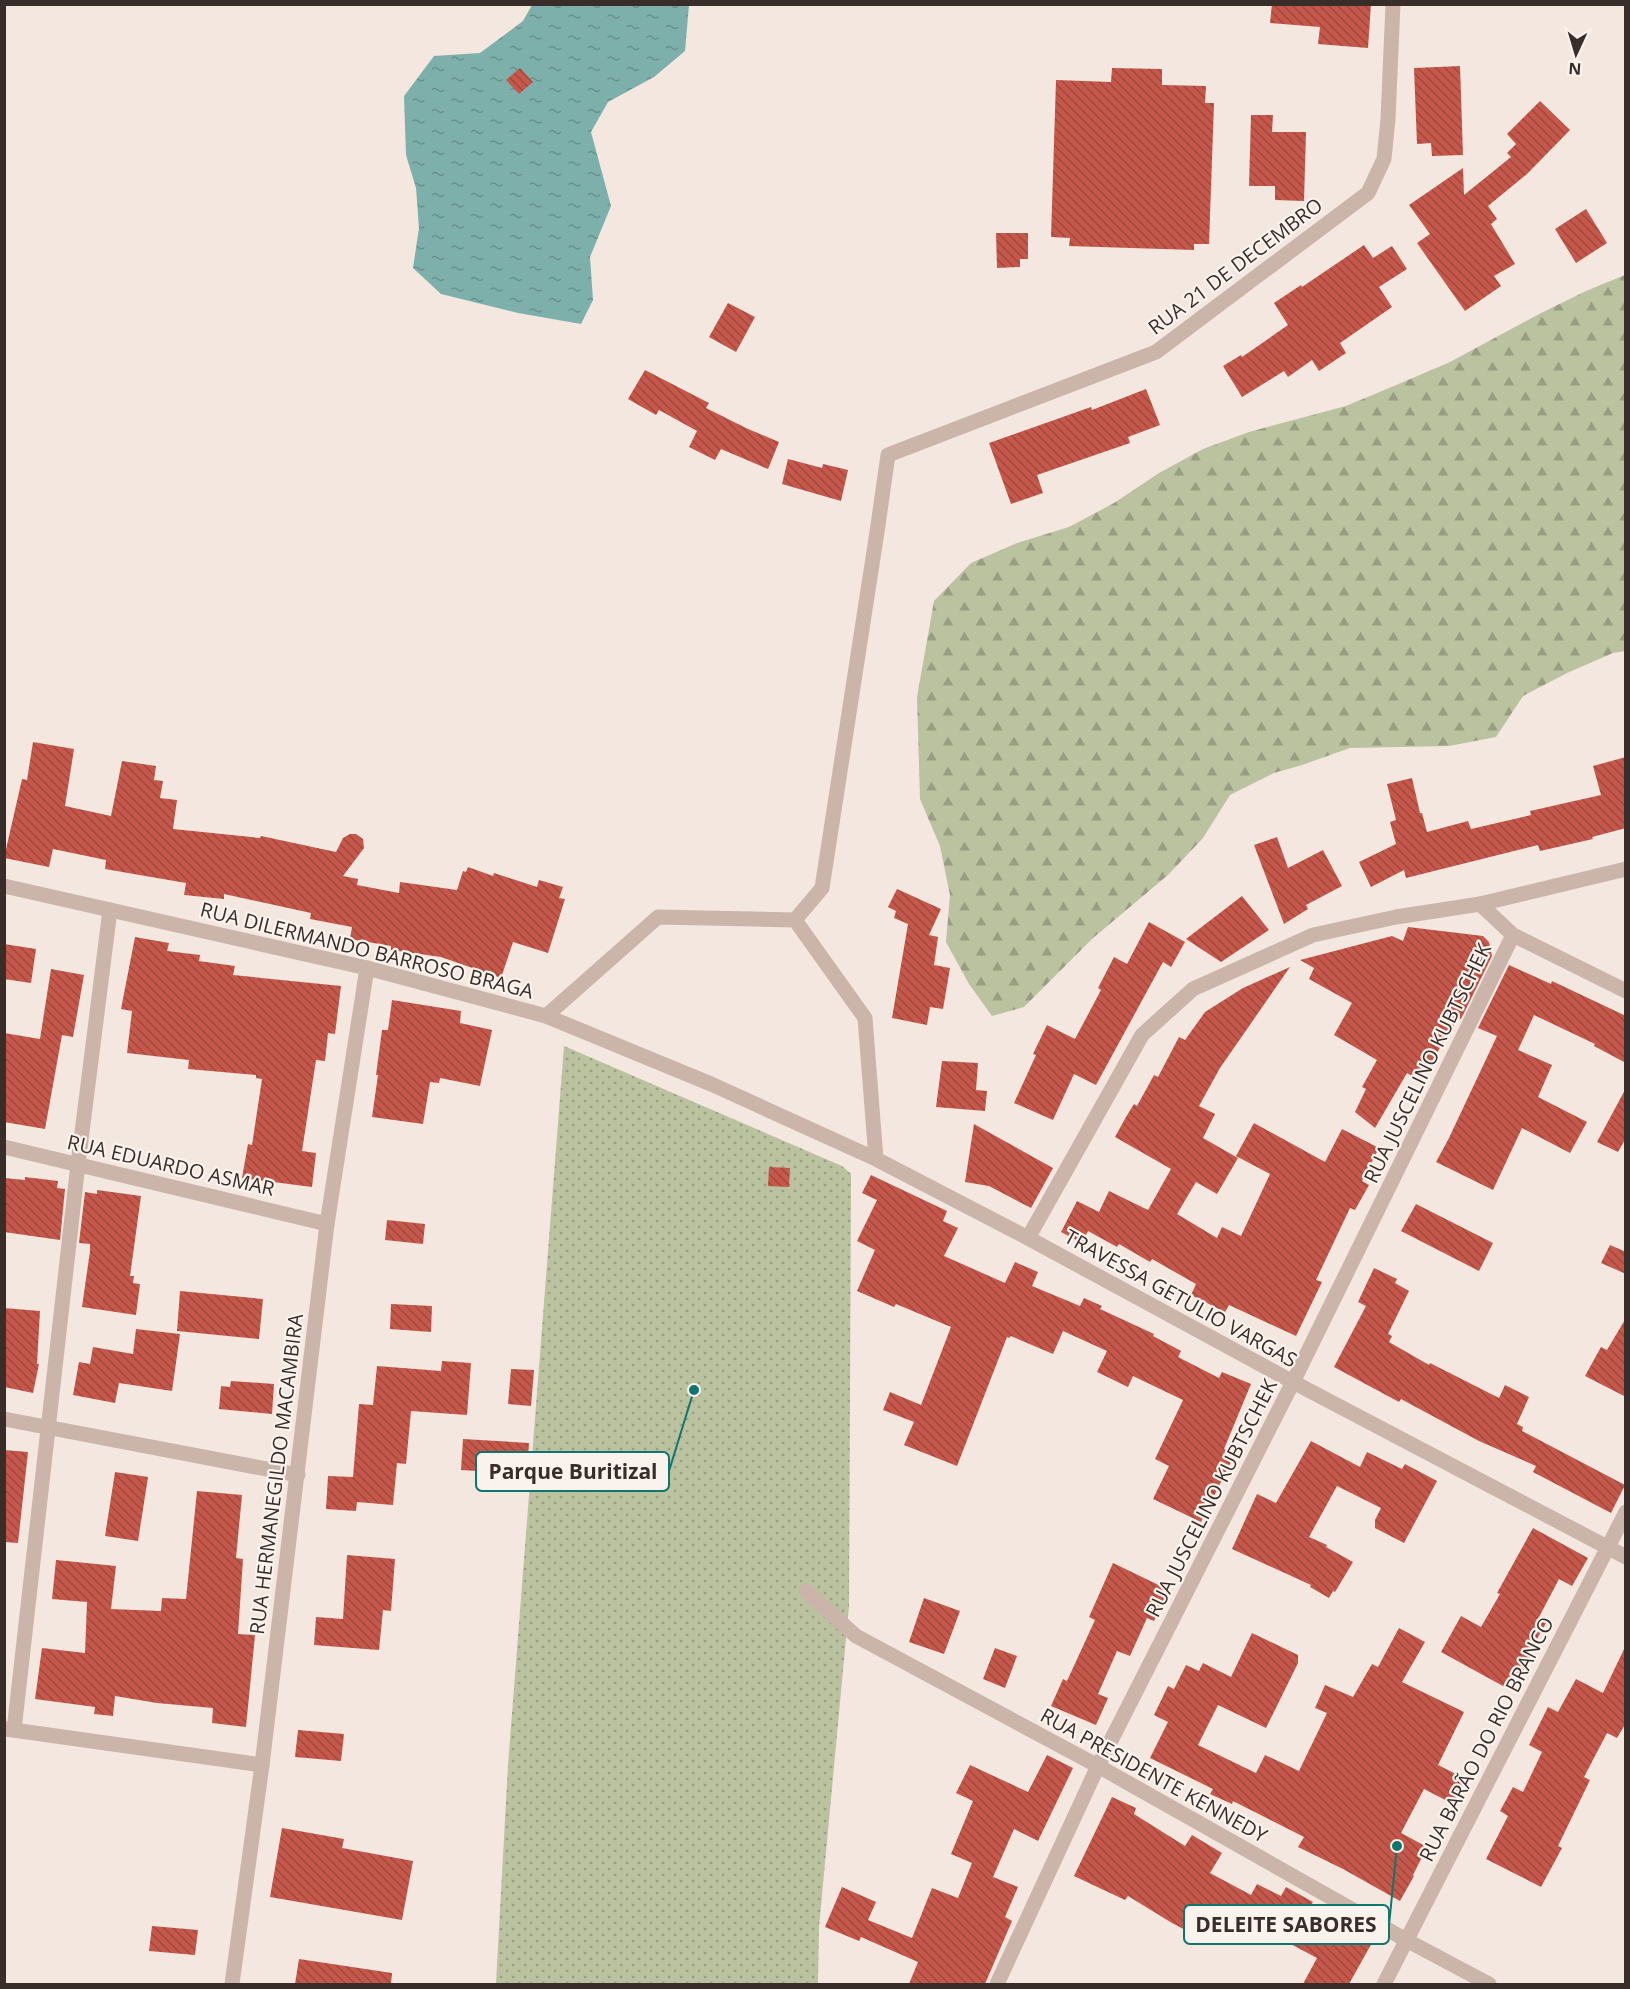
<svg xmlns="http://www.w3.org/2000/svg" width="1630" height="1989" font-family="'Open Sans',sans-serif">
<style>
.forest{fill:url(#forest-firs)}
.park{fill:url(#park-dots)}
.water{fill:url(#water-ripples)}
.building{fill:url(#building-back-hatch)}
.lines{fill:none;stroke-linecap:round;stroke-linejoin:round}
.minor{stroke:#cbb5ab;stroke-width:15}
.tertiary{stroke:#cbb5ab;stroke-width:15}
.labels{text-anchor:middle;dominant-baseline:central;stroke-width:4.5;stroke-linejoin:round;paint-order:stroke}
.street-label{font-size:20px;fill:#392d2a;stroke:#faf2ec}
.leader{fill:none;stroke:#0f766e;stroke-width:2}
.callout-dot{fill:#0f766e;stroke:#faf2ec;stroke-width:2}
.callout{fill:#faf2ec;stroke:#0f766e;stroke-width:2}
.callout-label{font-size:21px;text-anchor:middle;font-weight:bold;fill:#392d2a}
</style>
<defs>
<pattern id="forest-firs" width="22" height="20" patternUnits="userSpaceOnUse" patternTransform="scale(1.5)"><rect width="22" height="20" fill="#bbc29f"/><path d="M5 1l3.5 6h-7zM16 11l3.5 6h-7z" fill="#999e82"/></pattern>
<pattern id="park-dots" width="8" height="8" patternUnits="userSpaceOnUse" patternTransform="scale(1.5)"><rect width="8" height="8" fill="#bbc29f"/><path d="M2 2h.1M6 6h.1" fill="none" stroke="#999e82" stroke-width="1.8" stroke-linecap="round"/></pattern>
<pattern id="water-ripples" width="26" height="14" patternUnits="userSpaceOnUse" patternTransform="scale(1.5)"><rect width="26" height="14" fill="#7eb0ab"/><path d="M2 4q2-2 4 0t4 0M15 11q2-2 4 0t4 0" fill="none" stroke="#68908b"/></pattern>
<pattern id="building-back-hatch" width="6" height="6" patternUnits="userSpaceOnUse" patternTransform="scale(1.5)"><rect width="6" height="6" fill="#c5584b"/><path d="M-1 5l2 2M0 0l6 6M5-1l2 2" fill="none" stroke="#a1493f"/></pattern>
</defs>
<rect width="100%" height="100%" fill="#f3e7df"/>
<!-- forest -->
<path class="forest" d="M1625 275V651L1613 653 1567 673 1523 696 1496 737 1449 746 1350 748 1302 765 1274 773 1230 795 1203 838 1168 875 1093 938 1024 1007 992 1016 969 984 946 942 950 895 940 846 920 799 917 697 934 601 971 563 1017 543 1069 527 1114 503 1159 473 1203 449 1249 432 1346 406 1401 383 1450 362 1541 313 1586 291Z"/>
<!-- park -->
<path class="park" d="M564 1046 842 1166 851 1174 849 1606 819 1927 818 1984H496L508 1765Z"/>
<!-- water -->
<path class="water" d="M532 5H689L685 51 654 77 608 102 591 132 611 206 590 257 593 300 581 324 518 313 441 294 413 268 419 228 416 188 406 155 404 96 434 56 480 53 523 21Z"/>
<!-- building -->
<g class="building">
<path d="M1272 4H1371L1368 48 1318 44 1320 27 1270 23Z"/>
<path d="M1460 66 1463 155 1432 156 1431 143 1417 144 1414 68Z"/>
<path d="M520 68 533 82 519 94 506 80Z"/>
<path d="M1112 68 1162 69V85L1206 86 1205 103H1214L1209 244H1194V250L1069 246 1070 238 1051 237 1056 80 1111 82Z"/>
<path d="M1540 101 1570 130 1527 174 1488 206 1497 219 1491 224 1515 264 1494 276 1501 286 1465 311 1417 243 1430 234 1409 205 1463 168 1464 195 1511 157 1507 153 1516 144 1507 134Z"/>
<path d="M1251 115H1273L1272 132H1306L1304 201 1275 200V186H1249Z"/>
<path d="M1586 209 1607 243 1576 263 1555 229Z"/>
<path d="M996 233H1028V259H1020V267L997 268Z"/>
<path d="M1364 245 1373 258 1392 246 1407 269 1379 287 1392 307 1340 343 1346 353 1319 371 1312 360 1288 377 1284 371 1242 397 1223 366 1241 355 1242 357 1288 325 1274 303 1301 285 1302 287Z"/>
<path d="M728 303 755 317 736 352 709 337Z"/>
<path d="M645 370 709 403 706 408 746 428 779 442 768 469 721 449 715 460 689 447 697 431 659 410 656 415 628 399Z"/>
<path d="M1146 389 1160 425 1128 437 1130 443 1037 475 1043 493 1011 504 989 443 1091 407 1092 410Z"/>
<path d="M788 459 822 468 823 464 848 470 841 501 782 484Z"/>
<path d="M33 742 74 749 65 806 111 816 122 761 156 766 154 780 163 781 160 798 177 800 173 829 260 838 261 836 336 852 343 838 350 834H356L363 839 364 848 343 876 358 879 357 885 399 893 400 882 457 890 463 871 466 872 468 867 493 876 494 873 537 887 539 880 563 887 559 898 565 899 548 953 513 942 501 978 441 957 391 950V946L350 939 352 927 310 919 311 913 224 894V899L184 895 186 883 105 869 106 860 53 849 49 867 4 858 22 779 27 780Z"/>
<path d="M1626 757V828L1592 837 1593 839 1540 851 1538 845 1406 878 1404 870 1371 887 1359 862 1396 844 1390 822 1396 820 1387 784 1412 778 1420 813H1422L1427 832 1468 821 1471 829 1531 815 1530 811 1601 795 1593 766Z"/>
<path d="M1277 837 1288 868 1323 850 1342 886 1306 905 1308 909 1284 924 1254 845Z"/>
<path d="M897 889 941 909 929 935 938 937 934 965 950 968 943 1009 930 1007 927 1025 892 1018 908 924 894 918 896 911 888 907Z"/>
<path d="M1242 896 1269 930 1221 962 1186 939Z"/>
<path d="M1149 922 1185 942 1171 967 1163 962 1096 1085 1074 1074 1053 1120 1014 1103 1036 1055 1033 1054 1047 1025 1075 1039 1101 990 1098 988 1114 957 1127 964Z"/>
<path d="M1408 927 1483 936 1489 942 1492 956 1461 1019 1458 1018 1420 1081 1407 1073 1375 1128 1355 1112 1366 1089 1362 1087 1377 1060 1334 1035 1352 1003 1309 979 1314 968 1300 960 1392 936 1403 941Z"/>
<path d="M135 937 169 943 167 951 200 955 199 961 235 966 233 975 341 986 335 1034 328 1033 325 1061 316 1060 302 1151 316 1153 312 1187 242 1178 248 1144 252 1145 262 1079 256 1078V1075L188 1069 189 1060 127 1053 132 1011 121 1009Z"/>
<path d="M4 944 36 949 31 983 4 979Z"/>
<path d="M1509 965 1551 984 1552 981 1626 1016V1063L1594 1046 1595 1044 1534 1015 1518 1050 1552 1065 1538 1097 1587 1122 1570 1153 1522 1128 1493 1190 1436 1162 1448 1140 1497 1036 1478 1028Z"/>
<path d="M1290 967 1220 1068 1199 1106 1215 1114 1203 1138 1238 1158 1217 1194 1196 1182 1177 1214 1217 1238 1222 1227 1241 1236 1270 1174 1236 1156 1254 1123 1325 1162 1342 1129 1379 1148 1362 1181 1369 1185 1355 1210 1350 1208 1316 1280 1322 1282 1296 1336 1229 1305 1225 1312 1191 1295 1196 1284 1152 1259 1150 1262 1119 1244 1117 1247 1088 1231 1082 1243 1061 1232 1077 1201 1099 1212 1109 1191 1148 1210 1171 1169 1115 1137 1126 1117 1134 1104 1137 1106 1154 1075 1158 1077 1179 1037 1185 1040 1205 1012 1243 988Z"/>
<path d="M51 969 84 975 73 1037 62 1035 45 1129 4 1122V1033L40 1039Z"/>
<path d="M392 1000 461 1011 460 1023 492 1030 480 1086 440 1078 439 1083 430 1082 423 1124 372 1117 378 1075H376L382 1030H388Z"/>
<path d="M942 1061 978 1063 976 1090 987 1091 985 1111 936 1107Z"/>
<path d="M1626 1088V1138L1618 1152 1597 1142Z"/>
<path d="M974 1124 1053 1168 1031 1208 989 1186 965 1182Z"/>
<path d="M769 1167 790 1168 789 1187 768 1186Z"/>
<path d="M871 1175 947 1211 943 1221 958 1228 944 1256 1005 1283 1015 1262 1038 1272 1032 1286 1080 1306 1084 1298 1102 1306 1100 1309 1154 1334 1153 1336 1181 1351 1178 1357 1219 1378 1222 1372 1251 1384 1224 1449 1235 1454 1201 1522 1153 1499 1169 1466 1155 1459 1183 1400 1133 1376 1128 1387 1097 1372 1107 1351 1063 1331 1053 1354 1011 1336 1009 1338 1007 1337 957 1466 904 1445 914 1422 883 1410 890 1392 921 1405 951 1327 896 1304 894 1307 857 1291 875 1250 857 1241 877 1200 862 1193Z"/>
<path d="M25 1177 58 1181 57 1188 65 1189 60 1240 4 1232V1178L25 1180Z"/>
<path d="M97 1190 141 1196 130 1276H134L133 1283 140 1284 136 1315 82 1307 90 1251V1244L79 1243 85 1192 97 1194Z"/>
<path d="M1416 1204 1493 1243 1479 1271 1401 1231Z"/>
<path d="M387 1220 425 1224 423 1244 385 1240Z"/>
<path d="M1610 1245 1626 1252V1274L1601 1263Z"/>
<path d="M1374 1268 1397 1279 1395 1283 1409 1291 1388 1334 1392 1336 1389 1342 1429 1365 1430 1363 1499 1398 1505 1385 1529 1397 1517 1424 1523 1427 1522 1431 1625 1485 1611 1513 1533 1472 1536 1466 1479 1441 1401 1399 1399 1402 1334 1367 1366 1306 1358 1302Z"/>
<path d="M180 1291 263 1299 259 1339 177 1331Z"/>
<path d="M391 1304 432 1306 431 1332 390 1329Z"/>
<path d="M4 1308 40 1311 37 1364H39L33 1393 4 1387Z"/>
<path d="M1626 1318V1397L1585 1376 1601 1347 1607 1350Z"/>
<path d="M136 1329 180 1334 172 1391 119 1383 115 1403 73 1395 79 1362 90 1364 93 1347 133 1354Z"/>
<path d="M442 1361 471 1363 467 1415 411 1411 406 1464 397 1463 393 1505 357 1502 356 1511 326 1509 328 1476 353 1477 359 1404 373 1405 377 1366 441 1371Z"/>
<path d="M511 1369 534 1370 531 1406 508 1404Z"/>
<path d="M231 1381 274 1384 272 1414 219 1409 221 1386 230 1387Z"/>
<path d="M463 1439 529 1443 527 1474 461 1470Z"/>
<path d="M1311 1441 1360 1467 1367 1452 1402 1469 1405 1464 1437 1481 1404 1543 1375 1528V1520L1381 1508 1337 1486 1309 1537 1327 1545 1326 1547 1353 1562 1335 1592 1333 1591 1329 1598 1310 1587 1311 1585 1232 1549 1257 1494 1276 1503Z"/>
<path d="M4 1450 28 1452 18 1543 4 1542Z"/>
<path d="M115 1472 148 1477 138 1541 105 1536Z"/>
<path d="M197 1491 242 1495 236 1558 243 1559 238 1634 255 1635 246 1727 212 1723 213 1708 157 1703 115 1696 113 1716 94 1714 95 1707 35 1699 42 1648 85 1653 87 1602 52 1599 56 1560 116 1566 111 1609 161 1611 162 1598 186 1599Z"/>
<path d="M1533 1528 1588 1558 1572 1586 1559 1579 1538 1619 1546 1623 1529 1653 1532 1655 1512 1691 1441 1652 1461 1616 1481 1627 1500 1594 1497 1593Z"/>
<path d="M347 1555 395 1559 391 1611 383 1610 379 1650 314 1645 316 1617 343 1619Z"/>
<path d="M1113 1563 1169 1590 1154 1621 1147 1618 1130 1656 1117 1651 1098 1694 1108 1698 1096 1725 1051 1706 1063 1679 1067 1681 1095 1620 1089 1617Z"/>
<path d="M924 1598 960 1611 944 1654 909 1642Z"/>
<path d="M1399 1628 1425 1642 1402 1682 1464 1712 1438 1765 1466 1779 1453 1804 1424 1789 1401 1833 1427 1847 1413 1875 1414 1876 1400 1901 1343 1869 1298 1847 1304 1837 1233 1801 1232 1804 1210 1794 1213 1789 1150 1758 1168 1722 1154 1715 1168 1686 1174 1689 1186 1665 1199 1671 1203 1663 1231 1677 1252 1633 1298 1655V1663L1266 1728 1218 1705 1198 1745 1256 1773 1265 1755 1299 1771 1327 1713 1315 1708 1325 1685 1353 1697 1372 1664 1378 1667Z"/>
<path d="M1626 1645V1723L1617 1738 1607 1733 1584 1777 1590 1780 1558 1846 1562 1848 1541 1887 1486 1859 1508 1816 1500 1811 1513 1787 1523 1792 1542 1752 1529 1745 1548 1707 1558 1712 1576 1679 1603 1693Z"/>
<path d="M995 1648 1017 1656 1005 1688 983 1679Z"/>
<path d="M298 1730 344 1734 341 1761 295 1757Z"/>
<path d="M1047 1755 1073 1768 1038 1841 1014 1829 993 1877 1018 1887 1005 1917 1012 1921 985 1984H909L918 1962 861 1937 859 1941 825 1927 842 1887 876 1902 868 1920 912 1938 932 1888 958 1898 972 1863 951 1854 973 1801 956 1793 970 1765 1028 1792Z"/>
<path d="M1112 1797 1136 1808 1134 1814 1185 1846 1192 1835 1222 1853 1210 1873 1251 1895 1257 1884 1281 1896 1286 1887 1313 1902 1310 1907 1373 1941 1349 1984H1303L1317 1958 1257 1926 1255 1929 1228 1914 1212 1944 1172 1923 1128 1896 1125 1900 1074 1876Z"/>
<path d="M282 1828 344 1839 342 1848 413 1861 402 1920 270 1897Z"/>
<path d="M152 1926 198 1930 195 1955 149 1951Z"/>
<path d="M299 1959 392 1973 391 1984H295Z"/>
</g>
<g class="lines">
<!-- minor -->
<g class="minor">
<path d="M1480 904 1626 869"/>
<path d="M4 1147 327 1224"/>
<path d="M1028 1238 1142 1035 1193 989 1313 935 1396 917 1480 904 1513 935 1626 991"/>
<path d="M4 1419 298 1475"/>
<path d="M806 1591 856 1636 1098 1766 1408 1941 1489 1984"/>
<path d="M6 1729 262 1765"/>
<path d="M14 1730 78 1164 110 910"/>
<path d="M232 1984 262 1765 327 1224 367 968"/>
<path d="M997 1984 1098 1766 1293 1382 1513 935"/>
<path d="M1384 1984 1626 1512"/>
</g>
<!-- tertiary -->
<g class="tertiary">
<path d="M4 886 367 968 546 1016 711 1084 876 1159 1028 1238 1293 1382 1626 1557"/>
<path d="M795 920 822 888 877 532 888 455 1156 352 1368 193 1384 159 1388 119 1393 4"/>
<path d="M546 1016 658 917 795 920 865 1018 876 1159"/>
</g>
</g>
<g class="labels">
<!-- street labels -->
<g class="street-label">
<text transform="translate(1235 266) rotate(-37)">RUA 21 DE DECEMBRO</text>
<text transform="translate(367 950) rotate(14)">RUA DILERMANDO BARROSO BRAGA</text>
<text transform="translate(1427 1063) rotate(-64)">RUA JUSCELINO KUBTSCHEK</text>
<text transform="translate(171 1165) rotate(13)">RUA EDUARDO ASMAR</text>
<text transform="translate(1181 1298) rotate(29)">TRAVESSA GETULIO VARGAS</text>
<text transform="translate(276 1474) rotate(-83)">RUA HERMANEGILDO MACAMBIRA</text>
<text transform="translate(1211 1498) rotate(-63)">RUA JUSCELINO KUBTSCHEK</text>
<text transform="translate(1486 1739) rotate(-63)">RUA BARÃO DO RIO BRANCO</text>
<text transform="translate(1154 1775) rotate(29)">RUA PRESIDENTE KENNEDY</text>
</g>
</g>
<!-- callouts -->
<path class="leader" d="M694 1390L669 1471M1397 1846L1389 1925"/>
<g class="callout-dot">
<circle cx="694" cy="1390" r="6"/>
<circle cx="1397" cy="1846" r="6"/>
</g>
<g class="callout">
<rect x="476" y="1452" width="193" height="39" rx="6"/>
<rect x="1184" y="1905" width="205" height="39" rx="6"/>
</g>
<g class="callout-label">
<text x="573" y="1479">Parque Buritizal</text>
<text x="1286" y="1932">DELEITE SABORES</text>
</g>
<!-- border -->
<rect width="1630" height="1989" fill="none" stroke="#392d2a" stroke-width="12"/>
<!-- north arrow -->
<g transform="translate(1576 54) rotate(184)" stroke="#faf2ec" stroke-width="4.5" paint-order="stroke">
<path d="M0-4.5L10 22L0 15L-10 22Z" fill="#392d2a"/>
<text y="-9" font-size="16" font-weight="bold" text-anchor="middle" fill="#392d2a">N</text>
</g>
</svg>
